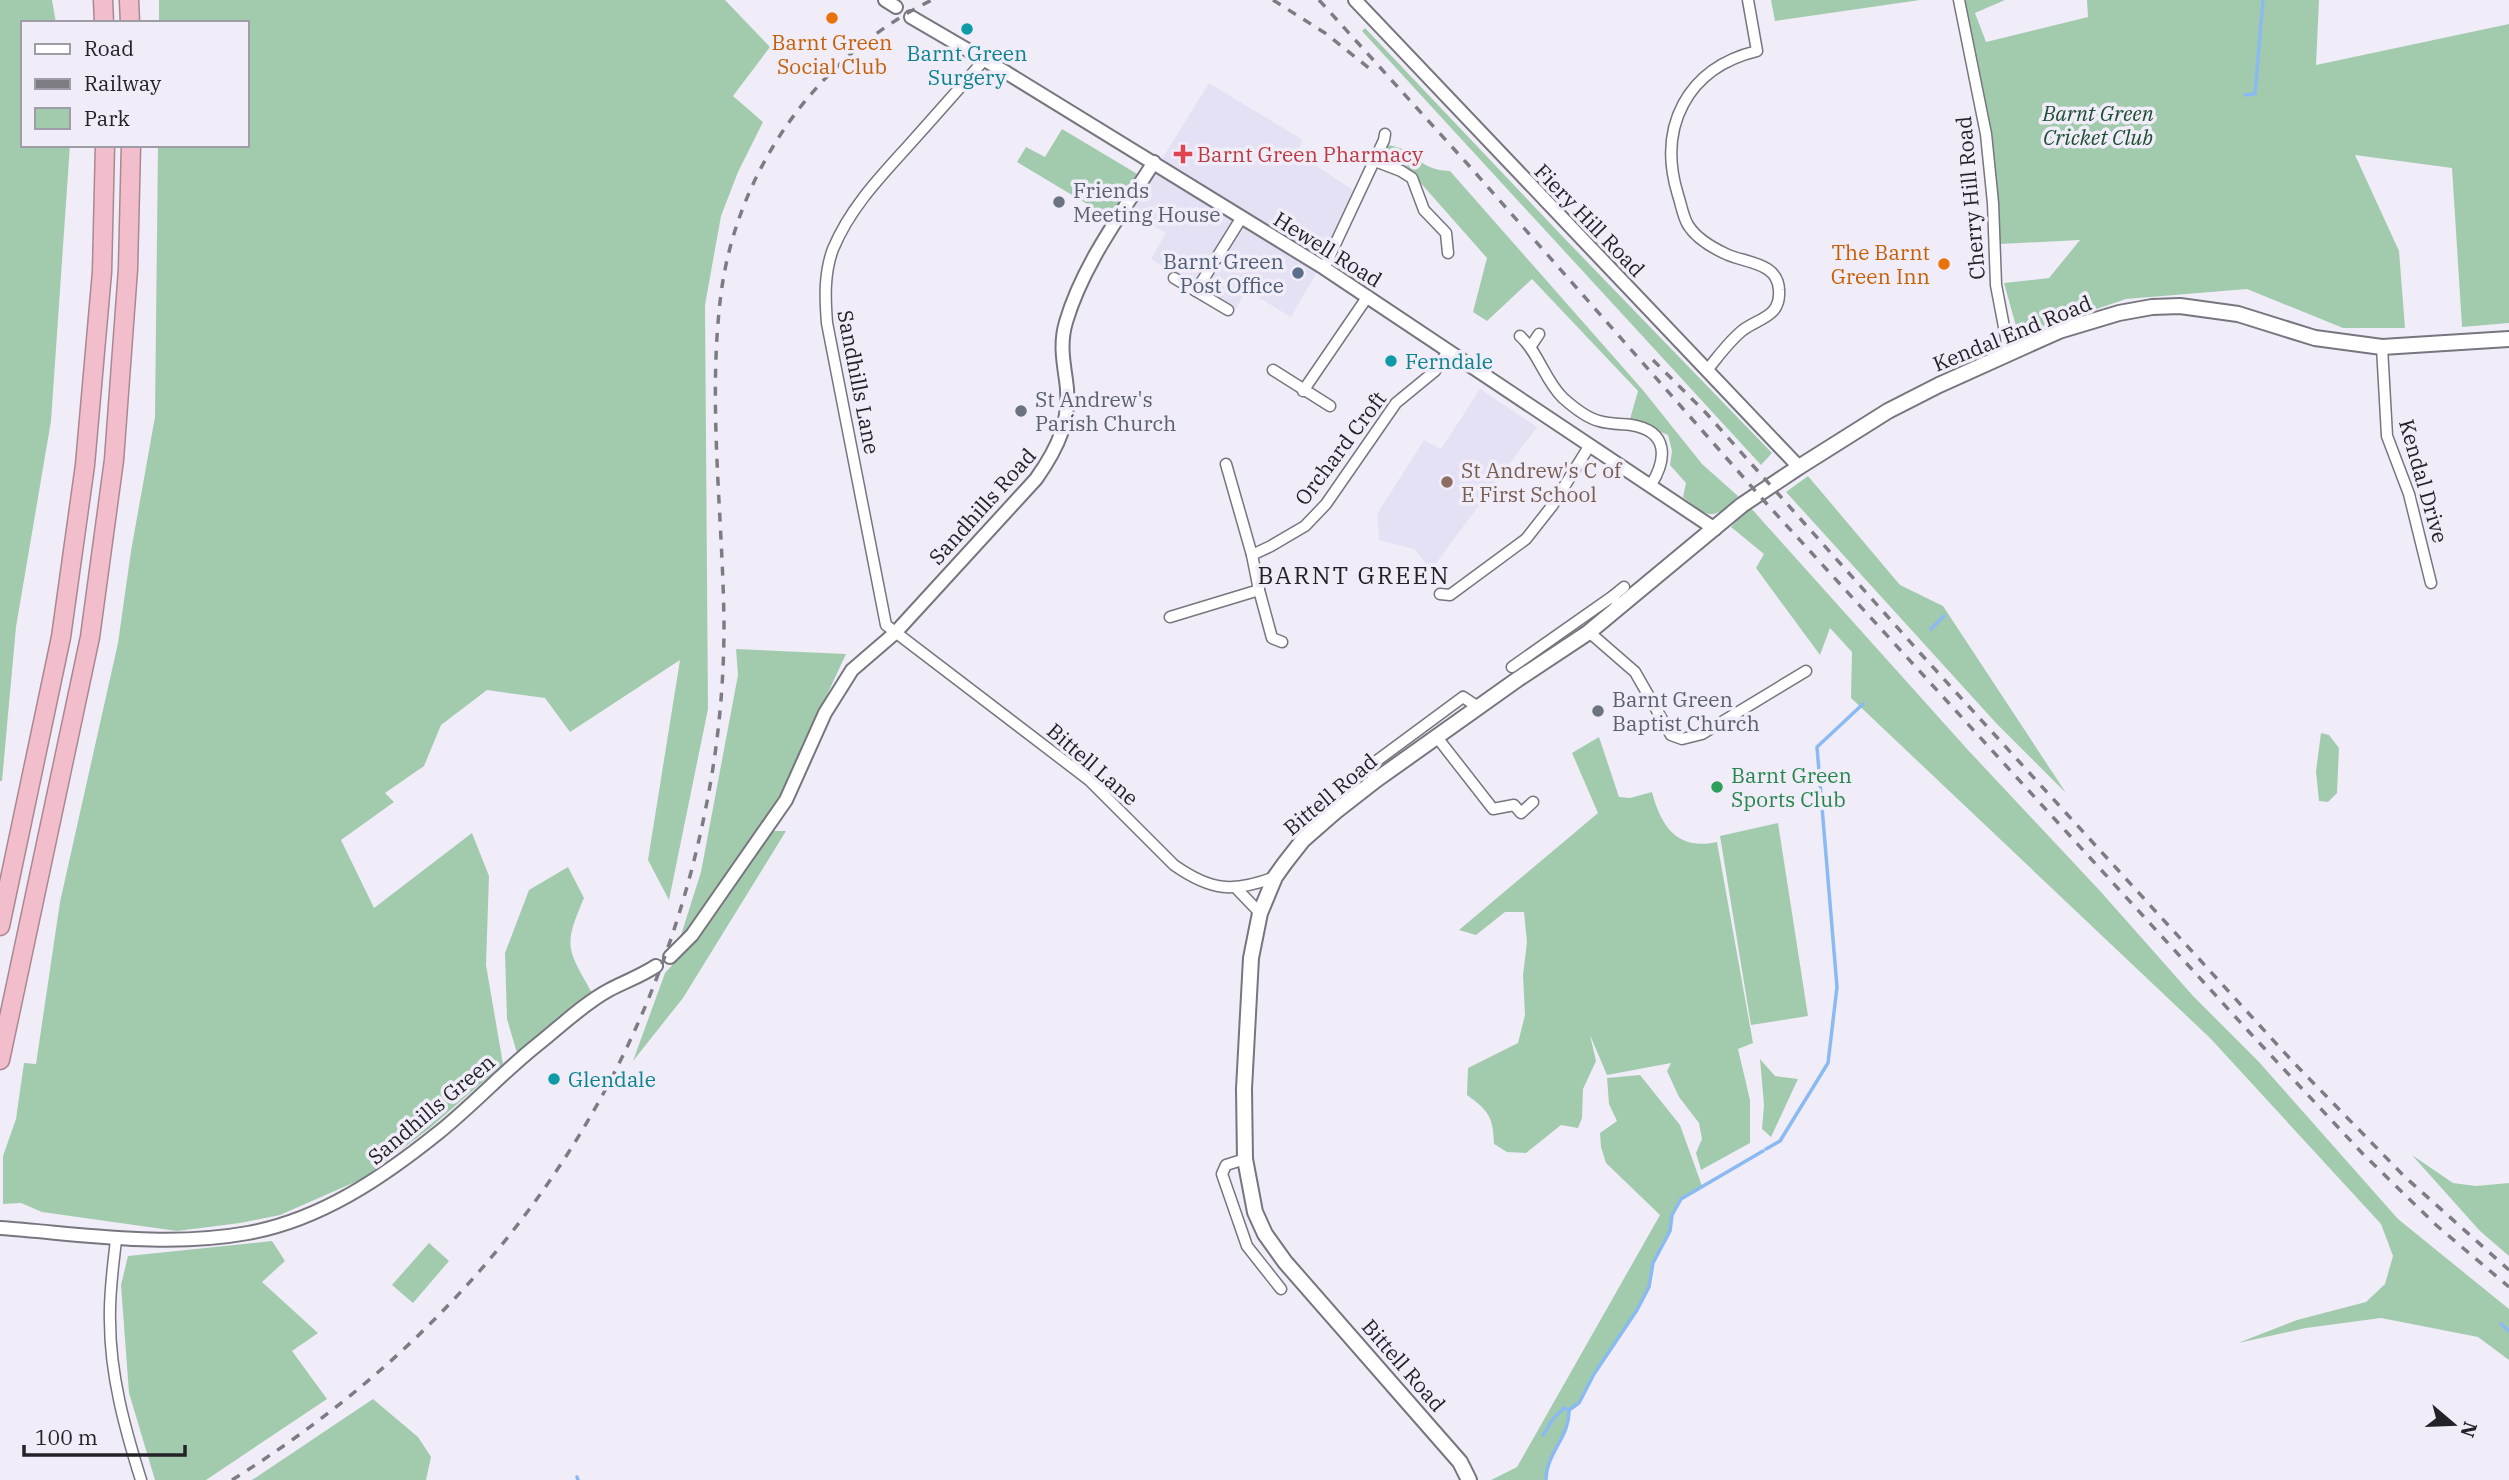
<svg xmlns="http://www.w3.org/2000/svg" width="2509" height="1480" font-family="'IBM Plex Serif',serif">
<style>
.built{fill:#e5e1f4}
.green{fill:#a2cbae}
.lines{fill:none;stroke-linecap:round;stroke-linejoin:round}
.stream{stroke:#8abaf1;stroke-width:3.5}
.minor-casing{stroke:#77757e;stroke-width:13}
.tertiary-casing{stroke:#77757e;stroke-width:16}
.secondary-casing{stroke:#77757e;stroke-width:18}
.motorway-casing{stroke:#aa8791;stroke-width:21}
.minor{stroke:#fff;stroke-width:10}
.tertiary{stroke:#fff;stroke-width:12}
.secondary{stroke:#fff;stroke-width:14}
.motorway{stroke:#f2becb;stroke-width:18}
.rail{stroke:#7e7c83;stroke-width:3.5;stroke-dasharray:9 9;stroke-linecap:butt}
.food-dot{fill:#e8710a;stroke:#f0edf9;stroke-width:2.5}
.culture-dot{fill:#0f9aa8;stroke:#f0edf9;stroke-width:2.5}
.health-dot{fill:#e0444e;stroke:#f0edf9;stroke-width:2.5}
.worship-dot{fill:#6b7280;stroke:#f0edf9;stroke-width:2.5}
.service-dot{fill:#5c6f8a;stroke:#f0edf9;stroke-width:2.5}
.education-dot{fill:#8d6e63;stroke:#f0edf9;stroke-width:2.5}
.leisure-dot{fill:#2e9e5b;stroke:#f0edf9;stroke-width:2.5}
.labels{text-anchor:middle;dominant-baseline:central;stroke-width:7;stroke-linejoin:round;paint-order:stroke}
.food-label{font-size:21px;fill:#c56008;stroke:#f0edf9}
.culture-label{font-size:21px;fill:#0d838f;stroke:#f0edf9;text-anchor:start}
.park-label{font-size:21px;font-style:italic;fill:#1d4e31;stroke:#f0edf9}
.health-label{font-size:21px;fill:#be3a42;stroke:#f0edf9;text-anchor:start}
.worship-label{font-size:21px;fill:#5b616d;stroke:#f0edf9;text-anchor:start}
.street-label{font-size:21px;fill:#232226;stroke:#f0edf9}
.service-label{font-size:21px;fill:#4e5e75;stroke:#f0edf9;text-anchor:end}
.education-label{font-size:21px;fill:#785e54;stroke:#f0edf9;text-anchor:start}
.leisure-label{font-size:21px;fill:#27864d;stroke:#f0edf9;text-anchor:start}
.quarter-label{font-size:24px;letter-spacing:2px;fill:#232226;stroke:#f0edf9}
</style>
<rect width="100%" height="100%" fill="#f0edf9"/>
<!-- built -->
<g class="built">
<path d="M1209 83 1303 140 1297 153 1356 192 1317 272 1291 317 1246 290 1236 309 1151 259 1166 233 1129 212Z"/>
<path d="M1480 389 1537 427 1431 570 1414 549 1379 540 1377 514 1424 440 1441 449Z"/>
</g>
<!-- green -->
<g class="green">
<path d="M0 0H52L56 23H23V145H70L51 421 16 627 2 781H0Z"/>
<path d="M159 0H725L770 47 733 96 763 122 738 172 721 216 705 305 708 709 669 900 648 860 680 660 570 732 545 698 487 690 441 725 424 766 385 793 394 802 341 840 374 908 472 833 489 876 486 965 503 1064 430 1128 362 1179 280 1215 240 1223 177 1231 42 1212 21 1203 3 1204V1156L16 1119 24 1063 36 1064 60 902 118 643 131 551 155 417 158 145H247V23H159Z"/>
<path d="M1771 0H1920L1775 21Z"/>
<path d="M1963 0H2005L1975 13 1986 42 2088 17 2087 0H2319L2316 65 2509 24V323L2462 327 2452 168 2355 155 2399 251 2405 328H2343L2247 289 2126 299 2044 327 2016 326 2004 283 2049 278 2080 240 2000 244 1992 133Z"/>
<path d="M1365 28 1566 240 1772 453 1761 465 1362 31Z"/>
<path d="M1062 129 1139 175 1112 219 1017 162 1026 147 1045 157Z"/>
<path d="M1386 145C1419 148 1415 170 1450 171L1642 389 1702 464 1738 496C1713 521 1710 519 1683 497L1686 483 1670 465 1672 451 1668 435 1630 419 1638 391 1532 279 1487 321 1473 312 1487 258 1411 172 1379 159Z"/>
<path d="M1808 476 1900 585 1943 606 2066 793 1996 723 1786 492Z"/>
<path d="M1750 507 1968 750 2101 892 2194 997 2259 1062 2398 1219 2509 1309V1360L2478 1337 2381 1318 2306 1328 2238 1343 2297 1320 2366 1302 2385 1284 2393 1256 2381 1224 2210 1038 1851 698 1852 652 1830 628 1820 655 1756 568 1764 554 1731 527Z"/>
<path d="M736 649 846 654 776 804 685 937 681 935 701 872 738 675Z"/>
<path d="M2321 733 2329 735 2339 748 2337 793 2328 802 2319 801 2316 771Z"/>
<path d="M1599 737 1619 797 1630 798 1652 792C1661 826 1677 851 1717 842L1753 1043 1738 1049 1750 1100V1143L1701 1170 1696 1153 1702 1139 1699 1123 1679 1097 1667 1071 1671 1063 1607 1075 1590 1035 1596 1061 1583 1089 1582 1118 1578 1128 1561 1125 1526 1153 1507 1152 1494 1144C1493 1117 1489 1111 1467 1095L1468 1068 1518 1043 1525 1015 1523 975 1527 942 1524 912H1505L1476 935 1459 930 1598 813 1572 753Z"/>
<path d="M1778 823 1808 1016 1751 1025 1720 836Z"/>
<path d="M773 831H786L683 998 633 1061 665 973 683 953Z"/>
<path d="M568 867 584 898C563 947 567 948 592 993L517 1053 507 1019 505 953 529 890Z"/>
<path d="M1760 1059 1775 1076 1798 1079 1771 1137 1762 1129 1764 1105Z"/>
<path d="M1640 1075 1680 1125 1702 1186 1681 1199 1672 1215 1670 1231 1653 1263 1649 1287 1637 1310 1594 1374 1579 1403 1570 1410C1570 1437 1546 1453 1546 1480H1491L1517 1467 1660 1215 1606 1163 1601 1147 1600 1133 1617 1121 1609 1104 1607 1078Z"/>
<path d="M2412 1155 2453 1183 2476 1186 2509 1183V1256L2480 1231Z"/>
<path d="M272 1241 285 1261 262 1282 318 1333 292 1351 327 1399 206 1480H155L129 1393 121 1285 128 1256Z"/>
<path d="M429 1243 449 1261 413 1303 392 1285Z"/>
<path d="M373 1399 418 1437 431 1457 426 1480H252Z"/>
</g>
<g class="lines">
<!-- stream -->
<g class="stream">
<path d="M2245 95 2255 94 2263 0"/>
<path d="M1931 629 1944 616"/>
<path d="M1766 1149 1780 1141 1828 1063 1837 987 1817 747 1863 704"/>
<path d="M2501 1324 2509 1331"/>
<path d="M1543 1435 1553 1419 1564 1408 1569 1410"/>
<path d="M577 1477 578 1480"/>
<path d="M1546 1480C1546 1453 1570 1437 1569 1410L1579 1403 1594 1374 1637 1310 1649 1287 1653 1263 1670 1231 1672 1215 1681 1199 1763 1151"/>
</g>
<!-- minor casing -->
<g class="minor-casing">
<g id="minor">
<path d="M1959 0 1986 134 1993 203 1996 285 2009 353"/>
<path d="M984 60C959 89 934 117 909 145 880 177 850 208 833 249 824 273 825 298 827 323L886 625 1089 780 1174 865C1211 891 1233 893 1275 877"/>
<path d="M1375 161 1401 171 1412 178 1424 210 1446 233 1448 253"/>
<path d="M1324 268 1384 140 1385 134"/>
<path d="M1174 278 1228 310"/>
<path d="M1196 291 1242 217"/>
<path d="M1520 336C1539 353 1545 381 1563 398 1572 406 1587 418 1599 421 1609 424 1621 424 1631 425 1669 431 1667 459 1651 485"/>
<path d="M1531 346 1539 334"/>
<path d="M2382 347 2387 436 2409 494 2431 583"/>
<path d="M1273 370 1330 406"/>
<path d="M1707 370C1718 357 1729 341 1743 330 1759 318 1781 317 1779 290 1778 262 1745 263 1726 254 1713 248 1696 238 1688 225 1683 217 1681 204 1678 195 1657 127 1687 68 1757 51L1748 0"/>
<path d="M1303 391 1368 296"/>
<path d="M1226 464 1252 555"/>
<path d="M1259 590 1272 638 1282 642"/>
<path d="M1440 594 1450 595 1526 539 1552 506 1590 445"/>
<path d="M1616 601 1613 596 1624 587"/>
<path d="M1170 617 1259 590 1252 555 1271 546 1305 526 1326 504 1396 403 1435 371 1448 351"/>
<path d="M1589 632 1635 672 1671 735 1682 739 1702 734 1806 671"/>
<path d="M1512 667 1613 596"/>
<path d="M1436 736 1493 809 1514 805 1521 813 1533 802"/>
<path d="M1376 780 1367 768 1463 697 1478 707"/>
<path d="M1237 889 1260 913"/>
<path d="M1245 1159 1226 1165 1222 1174 1247 1246 1281 1289"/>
<path d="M116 1240C113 1267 109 1294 110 1321 110 1375 125 1429 141 1480"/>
</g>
</g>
<!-- tertiary casing -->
<g class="tertiary-casing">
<g id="tertiary">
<path d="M885 0 896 7"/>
<path d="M1355 0 1799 467"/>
<path d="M911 17 1007 73 1324 268 1715 529"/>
<path d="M670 957 692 935 786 800 825 713 852 670 895 633 1036 479C1058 448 1072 419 1066 380 1063 360 1060 342 1066 322 1083 264 1122 213 1154 162"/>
<path d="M0 1228C83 1234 165 1248 248 1233 320 1220 382 1178 438 1133 473 1105 503 1072 537 1045 560 1027 583 1004 609 990 624 982 641 976 656 966"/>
</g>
</g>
<!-- secondary casing -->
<g class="secondary-casing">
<path id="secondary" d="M1469 1480 1460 1462 1285 1262 1265 1234 1255 1212 1245 1159 1244 1089 1251 958 1260 913 1275 877 1285 863 1303 840 1335 812 1376 780 1518 679 1589 632 1742 505 1799 467 1888 411 1939 385 2059 331 2119 313 2152 307 2180 306 2238 314 2315 338 2382 347 2509 339"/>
</g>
<!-- motorway casing -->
<g class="motorway-casing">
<g id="motorway">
<path d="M103 0 104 23"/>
<path d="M129 0 130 23"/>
<path d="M0 926 61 637 85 465 102 272 105 145"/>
<path d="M0 1060 90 637 114 460 128 269 131 145"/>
</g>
</g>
<!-- minor -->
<use href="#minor" class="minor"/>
<!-- tertiary -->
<use href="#tertiary" class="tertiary"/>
<!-- secondary -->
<use href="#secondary" class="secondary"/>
<!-- motorway -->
<use href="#motorway" class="motorway"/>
<!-- rail -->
<g class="rail">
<path d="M1273 0 1325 33 1374 72"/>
<path d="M1319 0 1472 169 1766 503 2251 1034 2363 1154 2436 1225 2509 1287"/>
<path d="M1653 360 1706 413 1921 654 2293 1062 2405 1177 2509 1270"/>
<path d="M232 1480C480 1325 649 1096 706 807 718 747 724 686 724 625 723 518 708 409 720 302 734 173 816 57 932 0"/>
</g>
</g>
<!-- markers -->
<g class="food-dot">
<circle cx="832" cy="18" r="7"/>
<circle cx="1944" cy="264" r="7"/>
</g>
<g class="culture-dot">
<circle cx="967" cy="29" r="7"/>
<circle cx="1391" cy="361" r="7"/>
<circle cx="554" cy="1079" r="7"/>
</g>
<path class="health-dot" d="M1179.5 143.5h7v7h7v7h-7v7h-7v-7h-7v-7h7z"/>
<g class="worship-dot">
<circle cx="1059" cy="202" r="7"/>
<circle cx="1021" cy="411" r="7"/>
<circle cx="1598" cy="711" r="7"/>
</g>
<circle class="service-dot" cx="1298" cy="273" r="7"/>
<circle class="education-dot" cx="1447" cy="482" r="7"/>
<circle class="leisure-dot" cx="1717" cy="787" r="7"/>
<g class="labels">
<!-- food labels -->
<g class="food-label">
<text x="832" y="42">Barnt Green<tspan x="832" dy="24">Social Club</tspan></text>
<text x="1930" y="252" text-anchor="end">The Barnt<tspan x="1930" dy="24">Green Inn</tspan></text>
</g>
<!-- culture labels -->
<g class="culture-label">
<text x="967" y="53" text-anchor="middle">Barnt Green<tspan x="967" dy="24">Surgery</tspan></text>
<text x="1405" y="361">Ferndale</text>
<text x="568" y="1079">Glendale</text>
</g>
<!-- park labels -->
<g class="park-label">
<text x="2098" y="113">Barnt Green<tspan x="2098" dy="24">Cricket Club</tspan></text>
</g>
<!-- health labels -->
<g class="health-label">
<text x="1197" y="154">Barnt Green Pharmacy</text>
</g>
<!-- worship labels -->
<g class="worship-label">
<text x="1073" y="190">Friends<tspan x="1073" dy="24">Meeting House</tspan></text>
<text x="1035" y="399">St Andrew's<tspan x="1035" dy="24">Parish Church</tspan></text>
<text x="1612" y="699">Barnt Green<tspan x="1612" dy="24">Baptist Church</tspan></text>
</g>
<!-- street labels -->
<g class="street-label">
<text transform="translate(1970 198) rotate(-95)">Cherry Hill Road</text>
<text transform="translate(1590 220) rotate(46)">Fiery Hill Road</text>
<text transform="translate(1328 249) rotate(32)">Hewell Road</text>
<text transform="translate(2012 333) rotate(-22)">Kendal End Road</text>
<text transform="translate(859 382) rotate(79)">Sandhills Lane</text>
<text transform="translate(1340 448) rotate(-53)">Orchard Croft</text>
<text transform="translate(2424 481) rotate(74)">Kendal Drive</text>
<text transform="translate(982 506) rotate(-48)">Sandhills Road</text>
<text transform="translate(1093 764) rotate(41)">Bittell Lane</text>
<text transform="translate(1330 794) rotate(-40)">Bittell Road</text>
<text transform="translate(431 1109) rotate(-40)">Sandhills Green</text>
<text transform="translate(1404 1365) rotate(49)">Bittell Road</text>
</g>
<!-- service labels -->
<g class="service-label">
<text x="1284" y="261">Barnt Green<tspan x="1284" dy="24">Post Office</tspan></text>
</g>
<!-- education labels -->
<g class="education-label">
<text x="1461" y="470">St Andrew's C of<tspan x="1461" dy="24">E First School</tspan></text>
</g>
<!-- leisure labels -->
<g class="leisure-label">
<text x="1731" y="775">Barnt Green<tspan x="1731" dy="24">Sports Club</tspan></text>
</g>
<!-- quarter labels -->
<g class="quarter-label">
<text x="1354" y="575">BARNT GREEN</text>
</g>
</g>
<!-- legend -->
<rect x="21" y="21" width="228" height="126" fill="#f0edf9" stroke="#9e9ca5" stroke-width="2"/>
<rect x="35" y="44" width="35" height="10" fill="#ffffff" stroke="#9e9ca5" stroke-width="2"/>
<text x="84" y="56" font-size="21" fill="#232226">Road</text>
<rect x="35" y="79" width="35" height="10" fill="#7e7c83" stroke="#9e9ca5" stroke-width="2"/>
<text x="84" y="91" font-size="21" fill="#232226">Railway</text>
<rect x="35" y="108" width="35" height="21" fill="#a2cbae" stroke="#9e9ca5" stroke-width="2"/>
<text x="84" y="126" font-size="21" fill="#232226">Park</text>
<!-- north arrow -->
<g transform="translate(2453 1424) rotate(109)" stroke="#f0edf9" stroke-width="5" paint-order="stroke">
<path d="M0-5L12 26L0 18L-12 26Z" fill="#232226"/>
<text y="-10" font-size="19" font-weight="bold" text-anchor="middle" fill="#232226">N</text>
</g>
<!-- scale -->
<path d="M24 1445v10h161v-10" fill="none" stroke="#232226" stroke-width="3.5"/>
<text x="35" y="1445" font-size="21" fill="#232226" stroke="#f0edf9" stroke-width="5" paint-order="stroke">100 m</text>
</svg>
